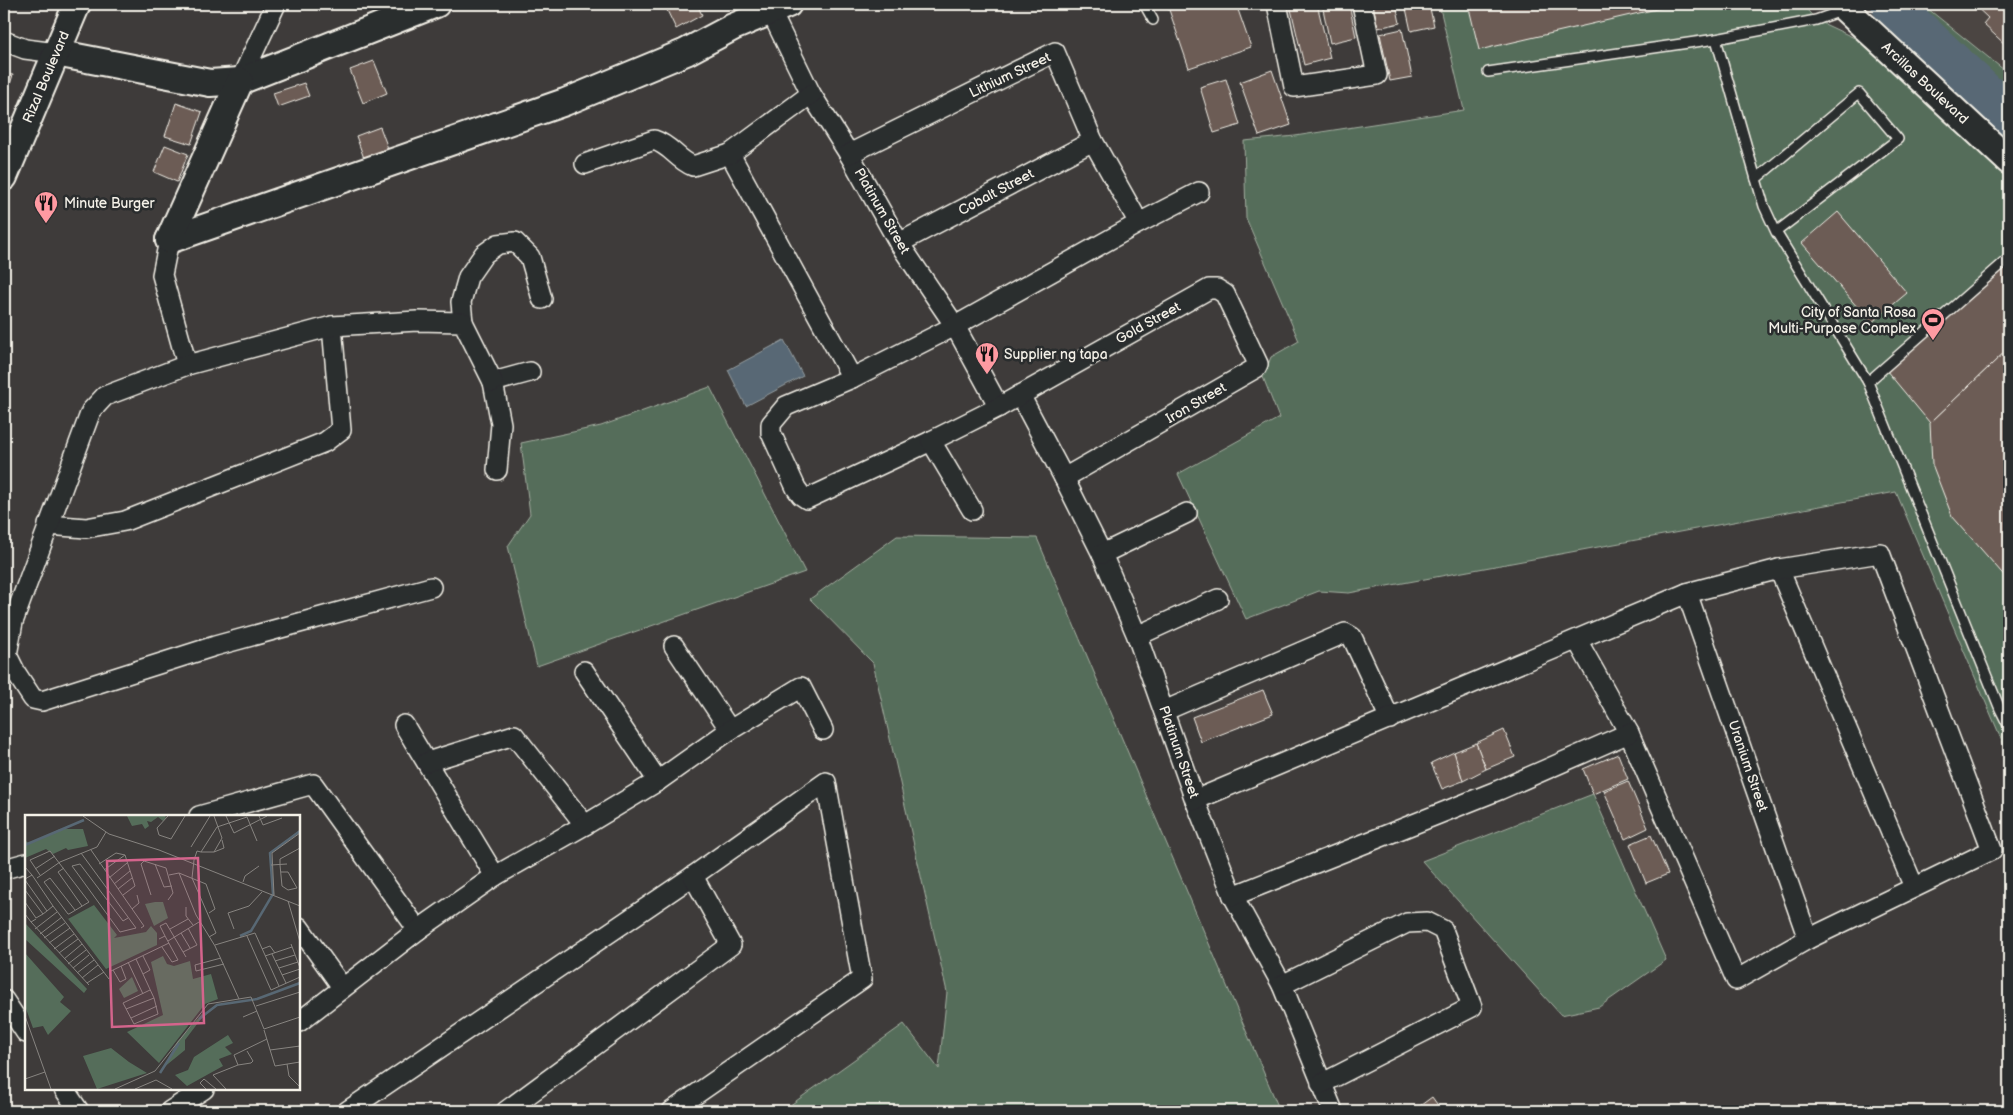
<svg xmlns="http://www.w3.org/2000/svg" width="2013" height="1115" font-family="'Balsamiq Sans',sans-serif">
<style>
.built{fill:#4c4542}
.green{fill:#556d5a;stroke:#a4afa1}
.water{fill:#586874;stroke:#969fa2}
.lines{fill:none;stroke-linecap:round;stroke-linejoin:round}
.river{stroke:#586874;stroke-width:40}
.building{fill:#6c5b55;stroke:#f4f1e8}
.lane-casing{stroke:#f4f1e8;stroke-width:12}
.street-casing{stroke:#f4f1e8;stroke-width:22}
.secondary-casing{stroke:#f4f1e8;stroke-width:30}
.lane{stroke:#2a2d2e;stroke-width:9}
.street{stroke:#2a2d2e;stroke-width:19}
.secondary{stroke:#2a2d2e;stroke-width:26}
.labels{text-anchor:middle;dominant-baseline:central;stroke-width:5;stroke-linejoin:round;paint-order:stroke}
.street-label{font-size:14px;fill:#f4f1e8;stroke:#2a2d2e}
.poi-label{font-size:14px;fill:#f4f1e8;stroke:#2a2d2e;text-anchor:start}
.inset-river{fill:none;stroke:#586874;stroke-width:2.5}
.inset-road{fill:none;stroke:#878480;stroke-width:1}
.view{fill:#d4648c;fill-opacity:0.15;stroke:#d4648c;stroke-width:2.5}
.inset-edge{fill:none;stroke:#f4f1e8;stroke-width:2.5}
</style>
<rect width="100%" height="100%" fill="#3e3b3a"/>
<filter id="ink" filterUnits="userSpaceOnUse"><feTurbulence type="fractalNoise" baseFrequency=".02" numOctaves="2"/><feDisplacementMap in="SourceGraphic" scale="10" xChannelSelector="R" yChannelSelector="G"/><feConvolveMatrix kernelMatrix="1 2 1 2 8 2 1 2 1" color-interpolation-filters="sRGB"/></filter>
<g filter="url(#ink)">
<!-- built -->
<path class="built" d="M1922 4H2009V74Z"/>
<!-- green -->
<g class="green">
<path d="M1439 4H1802L1816 20 1861 41 2009 179V757L1896 492 1349 593 1319 591 1246 619 1178 474 1279 418 1263 377 1271 357 1299 341 1246 218 1244 141 1295 136 1464 110Z"/>
<path d="M1906 4H1922L2009 74V153L1889 37 1893 22Z"/>
<path d="M710 387 805 572 537 666 508 546 530 514 521 443 601 426Z"/>
<path d="M897 536 1037 538 1280 1111H782L904 1024 939 1069 947 992 873 663 810 599Z"/>
<path d="M1593 794 1666 960 1599 1007 1561 1015 1422 861Z"/>
</g>
<!-- water -->
<path class="water" d="M784 340 803 376 746 406 728 370Z"/>
<g class="lines">
<!-- river -->
<path class="river" d="M1891 4 2009 115"/>
</g>
<!-- building -->
<g class="building">
<path d="M664 4H697L702 15 676 29Z"/>
<path d="M1167 4H1236L1251 47 1189 68Z"/>
<path d="M1296 4H1317L1330 58 1304 65 1290 5Z"/>
<path d="M1322 4H1349L1356 37 1330 43Z"/>
<path d="M1373 4H1396L1400 23 1378 28Z"/>
<path d="M1405 4H1429L1434 26 1411 31Z"/>
<path d="M1468 4H1678L1479 50Z"/>
<path d="M1973 4H2009V48L1983 24 1988 18Z"/>
<path d="M1402 29 1412 77 1390 81 1380 34Z"/>
<path d="M374 61 387 93 363 103 350 70Z"/>
<path d="M1272 70 1291 125 1259 136 1240 82Z"/>
<path d="M4 74 13 75 4 102Z"/>
<path d="M1226 79 1240 125 1214 133 1200 87Z"/>
<path d="M304 83 309 96 278 107 273 93Z"/>
<path d="M176 103 202 112 191 144 165 136Z"/>
<path d="M380 127 389 151 365 161 356 136Z"/>
<path d="M165 145 188 154 177 182 154 172Z"/>
<path d="M1838 212 1907 293 1871 323 1802 243Z"/>
<path d="M2009 265V348L1930 423 1886 370Z"/>
<path d="M2009 348V581L1952 516 1932 464 1930 423Z"/>
<path d="M1263 690 1273 714 1201 742 1192 717Z"/>
<path d="M1504 730 1515 757 1486 769 1476 743Z"/>
<path d="M1476 743 1486 769 1463 781 1454 752Z"/>
<path d="M1454 752 1463 781 1442 789 1431 763Z"/>
<path d="M1618 754 1628 779 1593 794 1583 769Z"/>
<path d="M1628 781 1648 828 1625 839 1604 791Z"/>
<path d="M1651 835 1668 874 1646 883 1630 844Z"/>
<path d="M1432 1097 1442 1111H1413Z"/>
</g>
<g class="lines">
<!-- lane casing -->
<g class="lane-casing">
<g id="lane">
<path d="M1144 4 1153 20"/>
<path d="M1716 39 1756 179"/>
<path d="M1488 72 1716 39 1816 20 1861 4"/>
<path d="M1776 232 1898 139 1859 93 1756 179 1764 206 1776 232 1868 382"/>
<path d="M2009 258 1868 382 2000 709 2009 727"/>
</g>
</g>
<!-- street casing -->
<g class="street-casing">
<g id="street">
<path d="M1277 4 1294 87 1377 75 1362 4"/>
<path d="M771 12 811 94 849 154 899 243 955 326 999 407"/>
<path d="M4 41 25 49 56 53"/>
<path d="M240 81 276 4"/>
<path d="M730 154 852 378"/>
<path d="M849 154 1055 52 1093 141 1139 223"/>
<path d="M585 164 654 140C672 146 676 159 693 166L730 154 811 94"/>
<path d="M169 240 162 275 187 365"/>
<path d="M899 243 1093 141"/>
<path d="M463 322 461 302 468 277 484 254 498 244 515 242 530 257 542 299"/>
<path d="M1020 395 1064 478 1102 554 1137 636 1195 800 1233 896 1282 985 1333 1111"/>
<path d="M931 441 807 499 801 495 796 488 771 433V424L786 406 852 378 955 326 1139 223 1199 192"/>
<path d="M497 470 501 424 493 382 530 372"/>
<path d="M972 510 931 441 999 407 1209 289H1217L1225 294 1258 364 1256 368 1064 478"/>
<path d="M48 525 86 528 125 521 325 442 341 430 332 326"/>
<path d="M1102 554 1187 513"/>
<path d="M1779 569 1914 887"/>
<path d="M431 587 215 646 42 701 33 699 16 673 7 655 13 622 91 411 105 396 187 365 332 326 417 321 463 322 493 382"/>
<path d="M1687 593 1808 939"/>
<path d="M1137 636 1218 599"/>
<path d="M674 646 730 730"/>
<path d="M584 671 658 781"/>
<path d="M1164 711 1345 633 1352 637 1390 719"/>
<path d="M404 725 495 876"/>
<path d="M427 762 514 735 585 825"/>
<path d="M1195 800 1687 593 1779 569 1880 553 1992 850 1808 939 1736 980 1629 733 1577 640"/>
<path d="M199 816 313 784 418 930"/>
<path d="M4 869 26 863"/>
<path d="M1233 896 1499 790 1629 733"/>
<path d="M299 927 342 987"/>
<path d="M1282 985 1407 923 1427 922 1443 930 1472 1007 1321 1084"/>
<path d="M4 1000 26 1033"/>
<path d="M299 1022 418 930 495 876 585 825 658 781 730 730 801 687 823 730"/>
<path d="M64 1089 79 1111"/>
<path d="M170 1111 204 1089"/>
<path d="M347 1111 693 876 826 782 862 979 672 1111"/>
<path d="M506 1111 731 945 693 876"/>
</g>
</g>
<!-- secondary casing -->
<g class="secondary-casing">
<g id="secondary">
<path d="M1840 4 2009 161"/>
<path d="M56 53 210 83 240 81 436 4"/>
<path d="M4 177 77 4"/>
<path d="M169 240 565 102 686 52 733 27 788 4"/>
<path d="M169 240 240 81"/>
</g>
</g>
<!-- lane -->
<use href="#lane" class="lane"/>
<!-- street -->
<use href="#street" class="street"/>
<!-- secondary -->
<use href="#secondary" class="secondary"/>
</g>
</g>
<!-- icons -->
<defs>
<g id="restaurant-pin" transform="scale(1.25)"><path d="M0 17L-7.5 6A9.5 9.5 0 1 1 7.5 6Z" fill="#ff9aa2" stroke="#2a2d2e"/><path d="M-5-6h1v4h1v-4h1v4h1v-4h1v5L-1.5 .5V6h-2V.5L-5-1ZM5-6V6H3V1.5H1.5Q1.5-4 5-6Z" fill="#111"/></g>
<g id="stadium-pin" transform="scale(1.25)"><path d="M0 17L-7.5 6A9.5 9.5 0 1 1 7.5 6Z" fill="#ff9aa2" stroke="#2a2d2e"/><path d="M0-5a6.5 5 0 1 0 0 10a6.5 5 0 1 0 0-10ZM-3.5-1.8h7v3.6h-7Z" fill="#111"/></g>
</defs>
<g fill-rule="evenodd">
<use href="#restaurant-pin" x="46" y="203"/>
<use href="#stadium-pin" x="1933" y="320"/>
<use href="#restaurant-pin" x="987" y="354"/>
</g>
<g class="labels">
<!-- street labels -->
<g class="street-label">
<text transform="translate(1010 75) rotate(-25)">Lithium Street</text>
<text transform="translate(46 77) rotate(-67)">Rizal Boulevard</text>
<text transform="translate(1925 83) rotate(43)">Arcillas Boulevard</text>
<text transform="translate(996 192) rotate(-28)">Cobalt Street</text>
<text transform="translate(882 211) rotate(60)">Platinum Street</text>
<text transform="translate(1148 323) rotate(-29)">Gold Street</text>
<text transform="translate(1196 403) rotate(-30)">Iron Street</text>
<text transform="translate(1179 752) rotate(71)">Platinum Street</text>
<text transform="translate(1748 766) rotate(71)">Uranium Street</text>
</g>
<!-- poi labels -->
<g class="poi-label">
<text x="64" y="203">Minute Burger</text>
<text x="1916" y="312" text-anchor="end">City of Santa Rosa<tspan x="1916" dy="16">Multi-Purpose Complex</tspan></text>
<text x="1004" y="354">Supplier ng tapa</text>
</g>
</g>
<!-- overview -->
<g transform="translate(25 815)">
<rect width="275" height="275" fill="#3e3b3a"/>
<path d="M102 1H140L141 3 138 6 133 2 126 7 122 6 124 11 120 14 117 9 107 11ZM35 14H58L63 31 43 35 41 33 28 39 21 34 0 43V25L4 29ZM0 47 43 104 69 90 92 120 89 123 121 117 126 111 132 118V130L81 154ZM130 87H138L143 103 129 111 120 89ZM0 108 62 174 59 178 0 124ZM0 138 39 182 35 187 46 196 23 220 18 211 8 213 0 191ZM138 141 142 149 149 151 165 146 168 164 186 159 193 184 180 189 134 248 102 217 138 200 126 147ZM107 162 113 176 99 183 94 174ZM177 199 179 200 160 225V235L138 253 152 227ZM203 220 208 228 200 232 207 239 194 244 198 251 162 271 150 260 163 255 169 242ZM86 233 104 247 122 258 72 274 58 241Z" fill="#556d5a"/>
<path class="inset-river" d="M0 30 59 5M215 121 226 116 248 79 245 38 275 16M174 204 192 190 232 184 275 168M135 258 154 228"/>
<path class="inset-road" d="M58 1 84 19 134 35 275 91M143 1 132 13 134 20 146 24 160 1M201 1 209 18 242 1M234 1 238 10 257 3M222 2 232 26M166 32 185 1M66 35 119 111 116 113M176 37H189L197 23 189 1M189 37 199 33 197 25M56 38 111 113 95 117 47 51 55 49 98 106 103 103M74 49 91 38 100 40 110 71 98 80M130 49 139 72 147 71M246 50 262 49M0 52 7 60 0 64M39 53 33 57 57 91M10 54 30 41M79 55 100 40M256 57H263L272 73 263 75 257 71 255 50V44L275 33M154 58 171 100 190 131 214 184M15 60 5 45 25 36 64 87 44 99H43L19 67 25 63 50 95M144 60 154 58 181 69 190 94 184 98M12 63 35 47 72 32 81 17M84 63 102 48M0 65 22 96 28 91 7 60M218 67 220 61 234 51M89 69 105 56M93 74 107 63M0 75 18 99 22 96M126 80 116 49 119 46 141 53 148 78 143 85M249 80 247 38 275 18M263 86 275 127M0 87 11 103 18 99M28 91 84 164M161 92V101L168 110M107 94 114 88 112 80M0 99 6 107 11 104M6 107 64 170M10 114 32 97M145 114 163 104M209 114 203 98 224 91 237 77M156 118 165 133M15 119 37 102M140 121 135 111 141 108 161 142M222 121 246 175 275 162M184 122 191 118 167 63 169 45 172 36 176 37 192 12 222 2M19 123 40 108M134 124 140 121 153 145 147 147 137 132M143 126 174 107M24 128 45 113M266 129 275 153M190 130 230 118 254 171M29 134 49 119M237 134 245 131 250 138M158 137 172 130 163 113M34 138 53 124M247 139 261 168M118 141 125 155 118 159M240 141 267 132M196 143 170 150 171 156 199 149M39 144 57 129M111 144 129 183 133 199 109 209 98 188 125 175M250 146 270 140M103 147 118 179M43 149 61 135M48 153 64 140M254 153 273 147M88 155 95 167 101 164 96 151M86 156 144 128M52 158 69 145M257 160 275 154M57 163 73 150M62 168 79 157M231 191 275 177M101 194 129 183M0 201 26 274M218 202 232 196M106 203 132 191M239 215 250 251 275 247M245 235 275 231M262 249 264 261 275 272M213 250 209 240 242 224M0 264 20 257M90 274 130 256 183 189 226 182 239 214 275 202M110 274 131 265 147 274M181 274 175 268 179 264 191 274M201 274 188 260 213 250 226 248 228 246 222 236"/>
<path class="view" d="M173 43 179 208 87 212 82 46Z"/>
<rect width="275" height="275" class="inset-edge"/>
</g>
<!-- margin -->
<rect width="2013" height="1115" fill="none" stroke="#2a2d2e" stroke-width="20"/>
<rect x="10" y="10" width="1993" height="1095" fill="none" stroke="#f4f1e8" stroke-width="2" filter="url(#ink)"/>
</svg>
